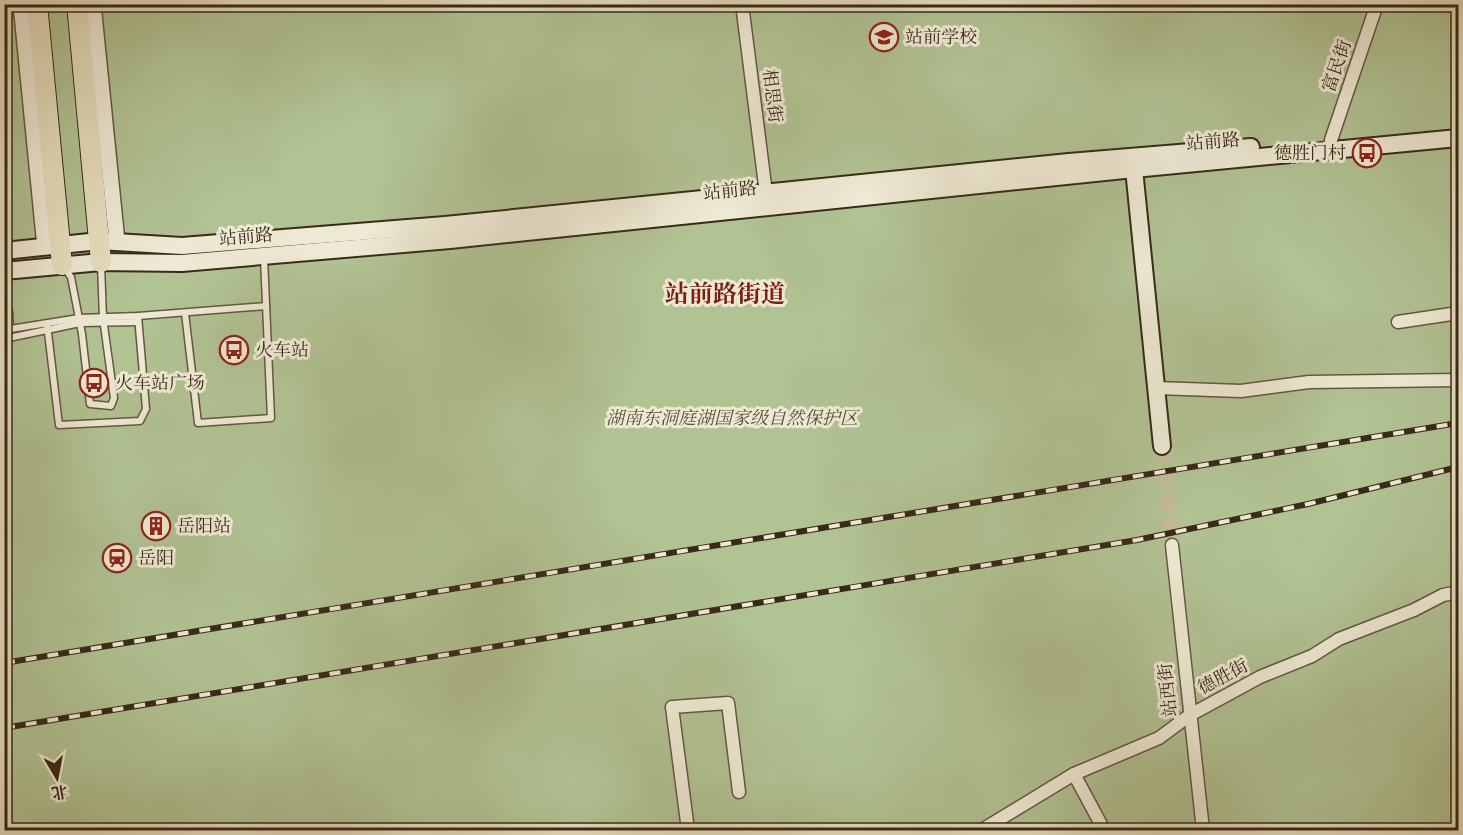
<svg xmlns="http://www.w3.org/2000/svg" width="1463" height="835" font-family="'Libre Bodoni','Noto Serif SC',serif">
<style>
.park{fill:#b1c293;stroke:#757655;stroke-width:1.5}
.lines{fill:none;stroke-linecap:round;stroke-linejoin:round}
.secondary-tunnel{stroke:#c3b99c;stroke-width:16;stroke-dasharray:16 8;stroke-linecap:butt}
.service-casing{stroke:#645740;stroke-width:9}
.minor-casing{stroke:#645740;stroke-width:15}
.tertiary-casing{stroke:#645740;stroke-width:18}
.secondary-casing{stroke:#392a17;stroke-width:20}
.primary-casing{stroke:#392a17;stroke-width:22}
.service{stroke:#eee9d4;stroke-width:6}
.minor{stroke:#eee9d4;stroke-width:12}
.tertiary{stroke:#eee9d4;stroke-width:15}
.secondary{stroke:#eee9d4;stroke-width:16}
.primary{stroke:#e5ddbd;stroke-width:20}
.rail-casing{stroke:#392a17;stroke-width:6}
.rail{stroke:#eee9d4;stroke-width:4;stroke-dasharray:11;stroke-linecap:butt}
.labels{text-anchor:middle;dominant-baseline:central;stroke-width:6;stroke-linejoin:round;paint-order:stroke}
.poi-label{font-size:18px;fill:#392a17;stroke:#eee9d4;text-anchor:start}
.street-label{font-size:18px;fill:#392a17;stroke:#eee9d4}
.park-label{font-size:18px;font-style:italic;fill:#575036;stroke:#eee9d4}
.district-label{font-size:24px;font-weight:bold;fill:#7a1f14;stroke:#eee9d4}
</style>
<rect width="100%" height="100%" fill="#e5ddbd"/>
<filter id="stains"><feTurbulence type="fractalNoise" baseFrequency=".00333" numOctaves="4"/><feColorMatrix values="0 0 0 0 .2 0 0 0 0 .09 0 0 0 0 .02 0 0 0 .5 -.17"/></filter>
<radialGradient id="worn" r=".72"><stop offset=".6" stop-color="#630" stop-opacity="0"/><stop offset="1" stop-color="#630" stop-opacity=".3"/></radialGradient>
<!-- park -->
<rect class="park" x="5" y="5" width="1453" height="825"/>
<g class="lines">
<!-- secondary-tunnel -->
<path class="secondary-tunnel" d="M1162 446 1172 545"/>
<!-- service casing -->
<g class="service-casing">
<g id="service">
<path d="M65 269 71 277 82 334 90 404 111 406 114 398 103 318 101 265"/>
<path d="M4 312H9L10 330"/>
<path d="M185 313 198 423 271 418 264 258"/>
<path d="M47 324 59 425 140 421 146 409 138 316"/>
<path d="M4 330 79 318 138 316 266 306"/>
<path d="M4 339 80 323 138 322"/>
</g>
</g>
<!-- minor casing -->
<g class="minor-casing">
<g id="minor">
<path d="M742 4 766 193"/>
<path d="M1331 140 1377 4"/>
<path d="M1398 322 1458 313"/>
<path d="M1156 388 1241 391 1309 382 1458 380"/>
<path d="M1172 545 1203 830"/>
<path d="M1074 774 1104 830"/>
<path d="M688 830 672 707 728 703 739 792"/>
<path d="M982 830 1074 774 1159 738 1190 715 1260 677 1312 656 1339 639 1414 610 1443 595 1458 592"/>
</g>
</g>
<!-- tertiary casing -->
<g class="tertiary-casing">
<g id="tertiary">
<path d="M21 4 45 247"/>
<path d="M93 4 117 242"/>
</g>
</g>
<!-- secondary casing -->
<g class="secondary-casing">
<g id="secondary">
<path d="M1134 169 1162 446"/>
<path d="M4 251 99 241 182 246 445 225 1069 162 1251 147"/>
<path d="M4 271 101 262 182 263 450 240 1134 169 1458 138"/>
</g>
</g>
<!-- primary casing -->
<g class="primary-casing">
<g id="primary">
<path d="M37 4 62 265"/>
<path d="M77 4 101 262"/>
</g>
</g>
<!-- service -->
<use href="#service" class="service"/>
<!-- minor -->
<use href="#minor" class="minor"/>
<!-- tertiary -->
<use href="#tertiary" class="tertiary"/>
<!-- secondary -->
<use href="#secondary" class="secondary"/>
<!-- primary -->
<use href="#primary" class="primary"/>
<!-- rail casing -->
<g class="rail-casing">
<g id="rail">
<path d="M4 663 1458 423"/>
<path d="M4 728 1137 540 1308 504 1458 467"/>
</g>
</g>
<!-- rail -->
<use href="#rail" class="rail"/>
</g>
<!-- icons -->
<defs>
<g id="school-ring" transform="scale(1.5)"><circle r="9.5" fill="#eee9d4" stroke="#8f2418" stroke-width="1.5"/><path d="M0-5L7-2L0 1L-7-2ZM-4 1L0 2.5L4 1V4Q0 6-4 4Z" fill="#8f2418"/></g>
<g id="bus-ring" transform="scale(1.5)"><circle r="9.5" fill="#eee9d4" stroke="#8f2418" stroke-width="1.5"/><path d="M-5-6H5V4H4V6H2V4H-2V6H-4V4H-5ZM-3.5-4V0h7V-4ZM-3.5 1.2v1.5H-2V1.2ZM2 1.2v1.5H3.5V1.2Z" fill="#8f2418"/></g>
<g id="building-ring" transform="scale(1.5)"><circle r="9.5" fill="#eee9d4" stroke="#8f2418" stroke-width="1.5"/><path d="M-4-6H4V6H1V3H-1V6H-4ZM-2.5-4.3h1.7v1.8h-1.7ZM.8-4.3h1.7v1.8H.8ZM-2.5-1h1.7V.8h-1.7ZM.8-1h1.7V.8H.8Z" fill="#8f2418"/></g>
<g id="station-ring" transform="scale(1.5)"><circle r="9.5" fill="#eee9d4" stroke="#8f2418" stroke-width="1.5"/><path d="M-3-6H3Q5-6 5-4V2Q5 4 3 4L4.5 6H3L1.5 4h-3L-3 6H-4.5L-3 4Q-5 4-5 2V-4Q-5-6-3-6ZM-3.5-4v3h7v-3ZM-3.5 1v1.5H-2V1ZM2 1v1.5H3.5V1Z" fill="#8f2418"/></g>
</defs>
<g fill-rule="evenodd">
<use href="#school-ring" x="884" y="37"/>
<use href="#bus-ring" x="1367" y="153"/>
<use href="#bus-ring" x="234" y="350"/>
<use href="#bus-ring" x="94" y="383"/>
<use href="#building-ring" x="156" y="526"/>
<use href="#station-ring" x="117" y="558"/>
</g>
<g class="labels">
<!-- poi labels -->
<g class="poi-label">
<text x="905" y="37">站前学校</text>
<text x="1346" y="153" text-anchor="end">德胜门村</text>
<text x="255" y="350">火车站</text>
<text x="115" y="383">火车站广场</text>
<text x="177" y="526">岳阳站</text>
<text x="138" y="558">岳阳</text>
</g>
<!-- street labels -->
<g class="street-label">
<text transform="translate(1337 66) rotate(-71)">富民街</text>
<text transform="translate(772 96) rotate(83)">相思街</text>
<text transform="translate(1213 142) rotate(-5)">站前路</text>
<text transform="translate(730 191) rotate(-6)">站前路</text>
<text transform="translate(246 237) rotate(-5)">站前路</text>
<text transform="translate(1223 677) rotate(-28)">德胜街</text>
<text transform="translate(1168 690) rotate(-96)">站西街</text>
</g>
<!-- park labels -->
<g class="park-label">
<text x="732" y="418">湖南东洞庭湖国家级自然保护区</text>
</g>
<!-- district labels -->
<g class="district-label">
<text x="725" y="295">站前路街道</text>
</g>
</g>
<!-- margin -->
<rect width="1463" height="835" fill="none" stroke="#e5ddbd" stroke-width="24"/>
<rect x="6" y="6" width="1451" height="823" fill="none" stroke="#392a17" stroke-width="3"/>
<rect x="12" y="12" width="1439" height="811" fill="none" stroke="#392a17" stroke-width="1.5"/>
<!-- north arrow -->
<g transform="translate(57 778) rotate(170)" stroke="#eee9d4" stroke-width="4.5" paint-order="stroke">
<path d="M0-4.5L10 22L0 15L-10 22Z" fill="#392a17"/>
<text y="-9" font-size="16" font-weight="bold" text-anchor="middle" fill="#392a17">北</text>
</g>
<rect width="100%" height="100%" filter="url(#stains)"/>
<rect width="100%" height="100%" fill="url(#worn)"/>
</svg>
